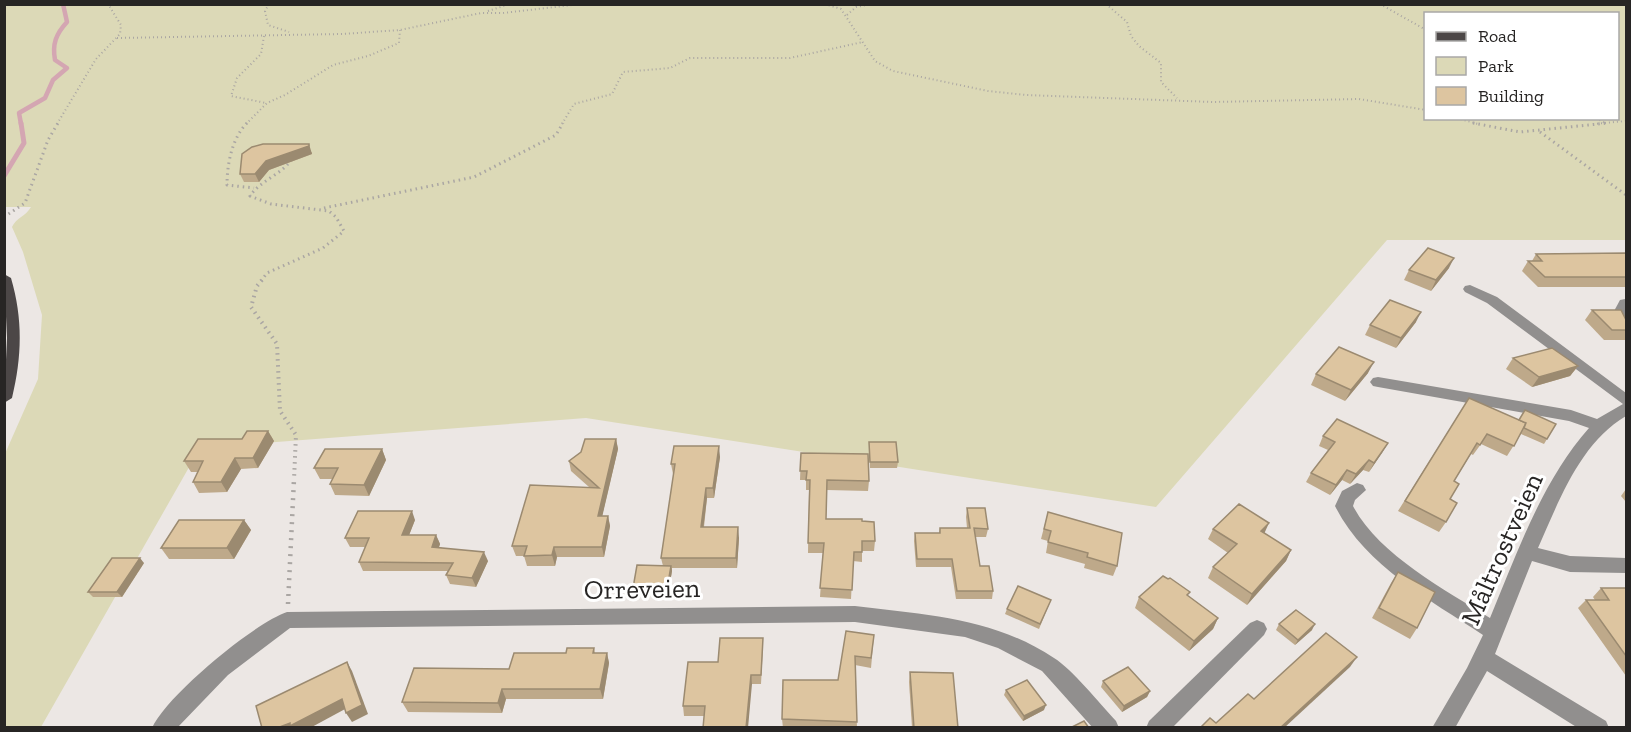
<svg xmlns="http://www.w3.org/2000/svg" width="1631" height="732" font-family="'Zilla Slab',serif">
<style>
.green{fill:#dcd9b7;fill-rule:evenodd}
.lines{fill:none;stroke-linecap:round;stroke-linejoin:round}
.stream-far1{stroke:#d4a6b2;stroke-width:4.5}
.stream{stroke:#d4a6b2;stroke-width:5}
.path-far3{stroke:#aaa6a3;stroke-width:2;stroke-dasharray:1 3;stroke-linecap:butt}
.path-far2{stroke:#aaa6a3;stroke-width:3;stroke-dasharray:1.5 4;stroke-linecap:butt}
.path-far1{stroke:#aaa6a3;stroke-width:4;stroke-dasharray:1.5 4.5;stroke-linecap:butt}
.path{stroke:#aaa6a3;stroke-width:4.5;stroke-dasharray:2 6;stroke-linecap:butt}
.minor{fill:#918f8e;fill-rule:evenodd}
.major{fill:#4c4747;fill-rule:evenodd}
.wall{fill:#bea98a}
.shaded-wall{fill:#9b8a70}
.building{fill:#ddc5a0;stroke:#9b8a70;stroke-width:1.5}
.labels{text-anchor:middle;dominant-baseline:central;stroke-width:6;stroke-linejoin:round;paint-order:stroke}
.near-street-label{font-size:27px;fill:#272524;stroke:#fff}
</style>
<rect width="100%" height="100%" fill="#ece7e4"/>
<!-- green -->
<path class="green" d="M5 5H1626V240H1387L1156 507 586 418 200 448 41 727 5 728 4 456 38 379 42 315 23 252 12 227C16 218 26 216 31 207H5ZM1426 14H1618V118H1426Z"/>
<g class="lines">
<!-- stream-far1 -->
<path class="stream-far1" d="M21 124 19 113 45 98 53 80 67 68 55 60C52 44 56 34 67 22L63 4"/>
<!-- stream -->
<path class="stream" d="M4 176 24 143 21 123"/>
<!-- path-far3 -->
<g class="path-far3">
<path d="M269 4 265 11 268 25 289 32"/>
<path d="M825 4 841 9 875 61 893 71 988 91 1026 95 1213 102 1359 99 1426 110"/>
<path d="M1106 4 1127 22 1131 36 1139 46 1161 63V82L1177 98"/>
<path d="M1380 4 1426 30"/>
<path d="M488 11 510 4"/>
<path d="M847 15 856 7 871 4"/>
<path d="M264 36 261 54 237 78 231 96 266 103"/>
<path d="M117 38 342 34 400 30 481 13H503L581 4"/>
<path d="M1457 118 1478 124"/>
<path d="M1596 118 1605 123"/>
<path d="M57 124 96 59 120 34 121 25 108 4"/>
<path d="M246 124 267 103 285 95 333 65 368 56 399 43 400 30"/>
<path d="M562 124 574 104 612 94 623 72 670 68 690 58H790L863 42"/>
<path d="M1593 124 1626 121"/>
</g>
<!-- path-far2 -->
<g class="path-far2">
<path d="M247 123C232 138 227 164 227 185L254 188"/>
<path d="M1473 123 1520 132 1608 123"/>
<path d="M1540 132 1626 195"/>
<path d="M324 208 474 177 556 135 563 123"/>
<path d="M4 217 25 203 48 140 58 123"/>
<path d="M261 281 267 273 323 248 344 231 336 217 329 211 271 204 250 196C261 180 281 175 292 159"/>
</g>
<!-- path-far1 -->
<path class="path-far1" d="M262 280 257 286 251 307 277 344 280 411 296 435 294 480"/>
<!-- path -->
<path class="path" d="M288 604 294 479"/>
<!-- minor -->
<g class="minor">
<path d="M1470 285 1497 297 1626 393V416C1580 443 1559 501 1538 548L1570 556 1626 558V573L1570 572 1532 561 1495 654 1606 721 1609 728H1578L1487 671 1455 728H1432L1467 668 1483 635C1429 599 1365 566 1335 506L1342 491 1357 483 1363 485 1366 490 1355 500 1353 506C1378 554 1445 590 1490 618 1517 553 1542 481 1589 428L1569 421 1378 387 1373 386 1370 382 1373 378 1378 377 1571 410 1597 419 1623 404 1487 303 1465 292 1463 289 1465 286Z"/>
<path d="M1625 299H1626V330L1621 329 1613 313 1620 300Z"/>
<path d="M855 606C926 615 992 617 1054 658 1072 669 1100 704 1116 721L1119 728H1093L1042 671 998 648 965 637 855 622 290 628 228 675 177 728H152C166 696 254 623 287 612Z"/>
<path d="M1257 620 1264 623 1267 629 1264 635 1172 728H1146L1149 721 1250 623Z"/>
</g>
<!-- major -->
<path class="major" d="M4 274 11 278C23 319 22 357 12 398L4 403 7 338Z"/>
</g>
<!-- wall -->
<g class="wall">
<path d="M312 152V154L269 170 259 182H244L240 174Z"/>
<path d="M1626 253V287H1538L1522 271 1528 261H1532L1536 254Z"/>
<path d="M1449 268 1431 291 1404 280 1409 270Z"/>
<path d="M1592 310 1626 320V340H1604L1585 320Z"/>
<path d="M1416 322 1396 348 1365 335 1370 325Z"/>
<path d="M1513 358 1578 366 1570 376 1532 387 1506 369Z"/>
<path d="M1368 373 1345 401 1311 385 1316 374Z"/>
<path d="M1469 398 1519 420 1525 410 1547 439 1544 444 1521 434 1507 456 1481 444 1473 455 1471 454 1454 481 1446 522 1439 532 1398 511Z"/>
<path d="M268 431 274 441 258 468 241 469 227 492 199 493 193 482 198 472H191L184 461 242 439Z"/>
<path d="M1323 436 1388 443 1369 472 1363 470 1350 484 1342 480 1330 495 1306 482 1311 473 1328 450 1319 446Z"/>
<path d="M616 439 618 449 602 516H608L610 526 604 557H557L555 566H527L524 556H516L512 546 589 487 571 471 569 461Z"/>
<path d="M869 442 898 462 897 468H870Z"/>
<path d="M382 449 386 460 369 496 335 495 330 484 333 479H320L314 468Z"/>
<path d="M801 453 869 481 868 491 827 490 826 519 862 521 875 541 874 551H862V562L853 561 851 599 820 597 823 553H808L809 490H806V480H800Z"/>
<path d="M720 457 714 498H707L704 527 739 538 737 568H672V571L668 594 634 593 633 588 663 566 661 558 674 474H673L671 464Z"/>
<path d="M1626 489V502L1621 496Z"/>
<path d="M967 508 988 529 986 537H975L980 566 993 591 992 599H956L951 567H916L914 541 915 533H939L940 528H967L966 517Z"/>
<path d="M1048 512 1117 566 1113 576 1084 568 1085 564 1046 553 1048 541 1041 539Z"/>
<path d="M244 520 251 530 234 559H169L161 548Z"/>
<path d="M415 520 409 535H436L440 544 439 547 488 561 476 587 450 584 446 575 448 571H363L359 562 365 547H350L345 538Z"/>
<path d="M1213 529 1264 533 1291 550 1286 561 1247 605 1208 578 1213 567 1228 553 1208 539Z"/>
<path d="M144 563 122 597H93L88 592Z"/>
<path d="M1398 572 1417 628 1410 639 1372 618 1391 583Z"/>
<path d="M1601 588H1626V676L1578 608 1586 600H1595L1593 597Z"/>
<path d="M1188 596 1218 618 1213 629 1189 651 1135 608 1139 597Z"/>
<path d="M1051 600 1039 629 1005 614 1007 609Z"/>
<path d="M1279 624 1312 630 1295 645 1276 630Z"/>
<path d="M846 631 874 635 871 668 855 665 857 728H783L782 719 838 680Z"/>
<path d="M763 638V647L761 684H752L704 716H684L683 706 718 662Z"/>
<path d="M594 648 595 653H607L609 663 603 699H506L502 713 408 712 402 702 509 669 566 653Z"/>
<path d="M910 672 958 728H912L909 682Z"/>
<path d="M1103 681 1150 691 1147 697 1122 712 1101 687Z"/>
<path d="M1006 690 1044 710 1023 721 1004 695Z"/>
</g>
<!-- shaded-wall -->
<g class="shaded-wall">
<path d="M309 144 312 154 269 170 259 182 255 174 266 161Z"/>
<path d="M1454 258 1449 268 1431 291 1436 280Z"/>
<path d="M1421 312 1416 322 1396 348 1401 338Z"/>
<path d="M1374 362 1368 373 1345 401 1351 390Z"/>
<path d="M1578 366 1570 376 1532 387 1539 377Z"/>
<path d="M268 431 274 441 258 468 253 458Z"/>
<path d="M616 439 618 449 600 526 598 516Z"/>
<path d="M1388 443 1382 453 1369 472 1374 463Z"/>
<path d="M719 446 720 457 714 498 713 488Z"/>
<path d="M382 449 386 460 369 496 364 485Z"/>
<path d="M235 458 241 469 227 492 221 482Z"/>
<path d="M1369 460 1363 470 1350 484 1356 474Z"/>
<path d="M1347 470 1342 480 1330 495 1336 485Z"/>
<path d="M706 488 707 498 702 538 701 527Z"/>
<path d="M412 511 415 520 406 543 402 535Z"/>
<path d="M608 516 610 526 604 557 602 547Z"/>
<path d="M244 520 251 530 234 559 227 548Z"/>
<path d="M1269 523 1264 534 1261 531Z"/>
<path d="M738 527 739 538 737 568 736 558Z"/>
<path d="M436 535 440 544 436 556 432 547Z"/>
<path d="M554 547 557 557 555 566 552 555Z"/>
<path d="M1291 550 1286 561 1247 605 1252 594Z"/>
<path d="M484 552 488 561 476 587 472 578Z"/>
<path d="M140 558 144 563 122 597 117 592Z"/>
<path d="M671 566 672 571 668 594 667 589Z"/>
<path d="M1218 618 1213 629 1189 651 1194 641Z"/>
<path d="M1315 624 1312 630 1295 645 1298 640Z"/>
<path d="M607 653 609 663 603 699 600 689Z"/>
<path d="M1357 657 1350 667 1284 728H1280Z"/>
<path d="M347 662 352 671 368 714 352 722 346 713Z"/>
<path d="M751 675 752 684 748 728H746Z"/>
<path d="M502 689 506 699 502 713 498 703Z"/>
<path d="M1150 691 1147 697 1122 712 1124 706Z"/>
<path d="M342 699 347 708 310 728H277Z"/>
<path d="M1046 705 1044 710 1023 721 1024 716Z"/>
</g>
<!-- building -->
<g class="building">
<path d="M263 144H309V146L266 161 255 174H240L242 154 252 147Z"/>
<path d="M1428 248 1454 258 1436 280 1409 270Z"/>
<path d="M1626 253V277H1545L1528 261H1542L1536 254Z"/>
<path d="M1390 300 1421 312 1401 338 1370 325Z"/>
<path d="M1592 310H1621L1626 320V330H1612Z"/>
<path d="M1339 347 1374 362 1351 390 1316 374Z"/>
<path d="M1552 348 1578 366 1539 377 1513 358Z"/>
<path d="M1469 398 1526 423 1514 446 1487 434 1480 445 1477 443 1454 481 1459 484 1450 499 1457 503 1446 522 1405 501Z"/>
<path d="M1525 410 1556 424 1547 439 1524 428 1526 423 1519 420Z"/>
<path d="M1337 419 1388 443 1374 463 1369 460 1356 474 1347 470 1336 485 1311 473 1335 442 1323 436Z"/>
<path d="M247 431H268L253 458H235L221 482H193L203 461H184L198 439H242Z"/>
<path d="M585 439H616L598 516H608L602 547H554L552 555 524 556 527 546H512L530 485 599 488 569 461 581 452Z"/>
<path d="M869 442H896L898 462H870Z"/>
<path d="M674 446H719L713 488H706L701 527H738L736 558H661L675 464H671Z"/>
<path d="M325 449H382L364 485 330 484 338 468H314Z"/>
<path d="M801 453 868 454 869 481 827 480 826 519H862V521L874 522 875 541H862V552H854L852 590 820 588 824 543H808L810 480H806L807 471H800Z"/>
<path d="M1239 504 1269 523 1261 531 1291 550 1252 594 1213 567 1237 544 1213 529Z"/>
<path d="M967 508H985L988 529 974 528 980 566H989L993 591H957L952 559H917L915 533H940V528H970Z"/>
<path d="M358 511H412L402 535H436L432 547 484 552 472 578 446 575 453 563 359 562 369 538H345Z"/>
<path d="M1048 512 1122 533 1117 566 1087 557 1088 553 1048 542 1051 531 1044 529Z"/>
<path d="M179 520H244L227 548H161Z"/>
<path d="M112 558H140L117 592H88Z"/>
<path d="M637 565 671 566 667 589 633 588Z"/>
<path d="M1398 572 1435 592 1417 628 1379 608Z"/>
<path d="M1163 576 1168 579 1170 578 1190 592 1187 595 1218 618 1194 641 1139 597Z"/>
<path d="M1018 586 1051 600 1040 624 1007 609Z"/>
<path d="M1601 588H1626V656L1586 600H1609Z"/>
<path d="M1296 610 1315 624 1298 640 1279 624Z"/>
<path d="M846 631 874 635 871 658 855 656 857 722 782 719 783 680H838Z"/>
<path d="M1326 633 1357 657 1280 728H1200L1210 718 1216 723 1248 694 1254 699Z"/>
<path d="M720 638H763L761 675H751L746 728H703L705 706H683L688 662H718Z"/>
<path d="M567 648H594L593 653H607L600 689H502L498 703 402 702 414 668 509 669 514 653H566Z"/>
<path d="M347 662 362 705 346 713 342 699 290 726V723L277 728H262L256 706Z"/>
<path d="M1128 667 1150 691 1124 706 1103 681Z"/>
<path d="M910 672 953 673 958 728H914Z"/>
<path d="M1027 680 1046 705 1024 716 1006 690Z"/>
<path d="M1084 721 1089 728H1070Z"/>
</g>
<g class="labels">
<!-- near-street labels -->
<g class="near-street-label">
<text transform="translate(1502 549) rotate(-66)">Måltrostveien</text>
<text transform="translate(642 589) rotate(-1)">Orreveien</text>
</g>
</g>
<!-- border -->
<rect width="1631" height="732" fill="none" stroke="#272524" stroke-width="12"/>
<!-- legend -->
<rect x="1424" y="12" width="195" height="108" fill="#ffffff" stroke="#a9a8a7" stroke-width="1.5"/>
<rect x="1436" y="32" width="30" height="9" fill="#4c4747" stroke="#a9a8a7" stroke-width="1.5"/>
<text x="1478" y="42" font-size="18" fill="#272524">Road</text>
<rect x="1436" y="57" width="30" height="18" fill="#dcd9b7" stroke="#a9a8a7" stroke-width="1.5"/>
<text x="1478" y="72" font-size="18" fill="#272524">Park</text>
<rect x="1436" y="87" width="30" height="18" fill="#ddc5a0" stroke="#a9a8a7" stroke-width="1.5"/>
<text x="1478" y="102" font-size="18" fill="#272524">Building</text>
</svg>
